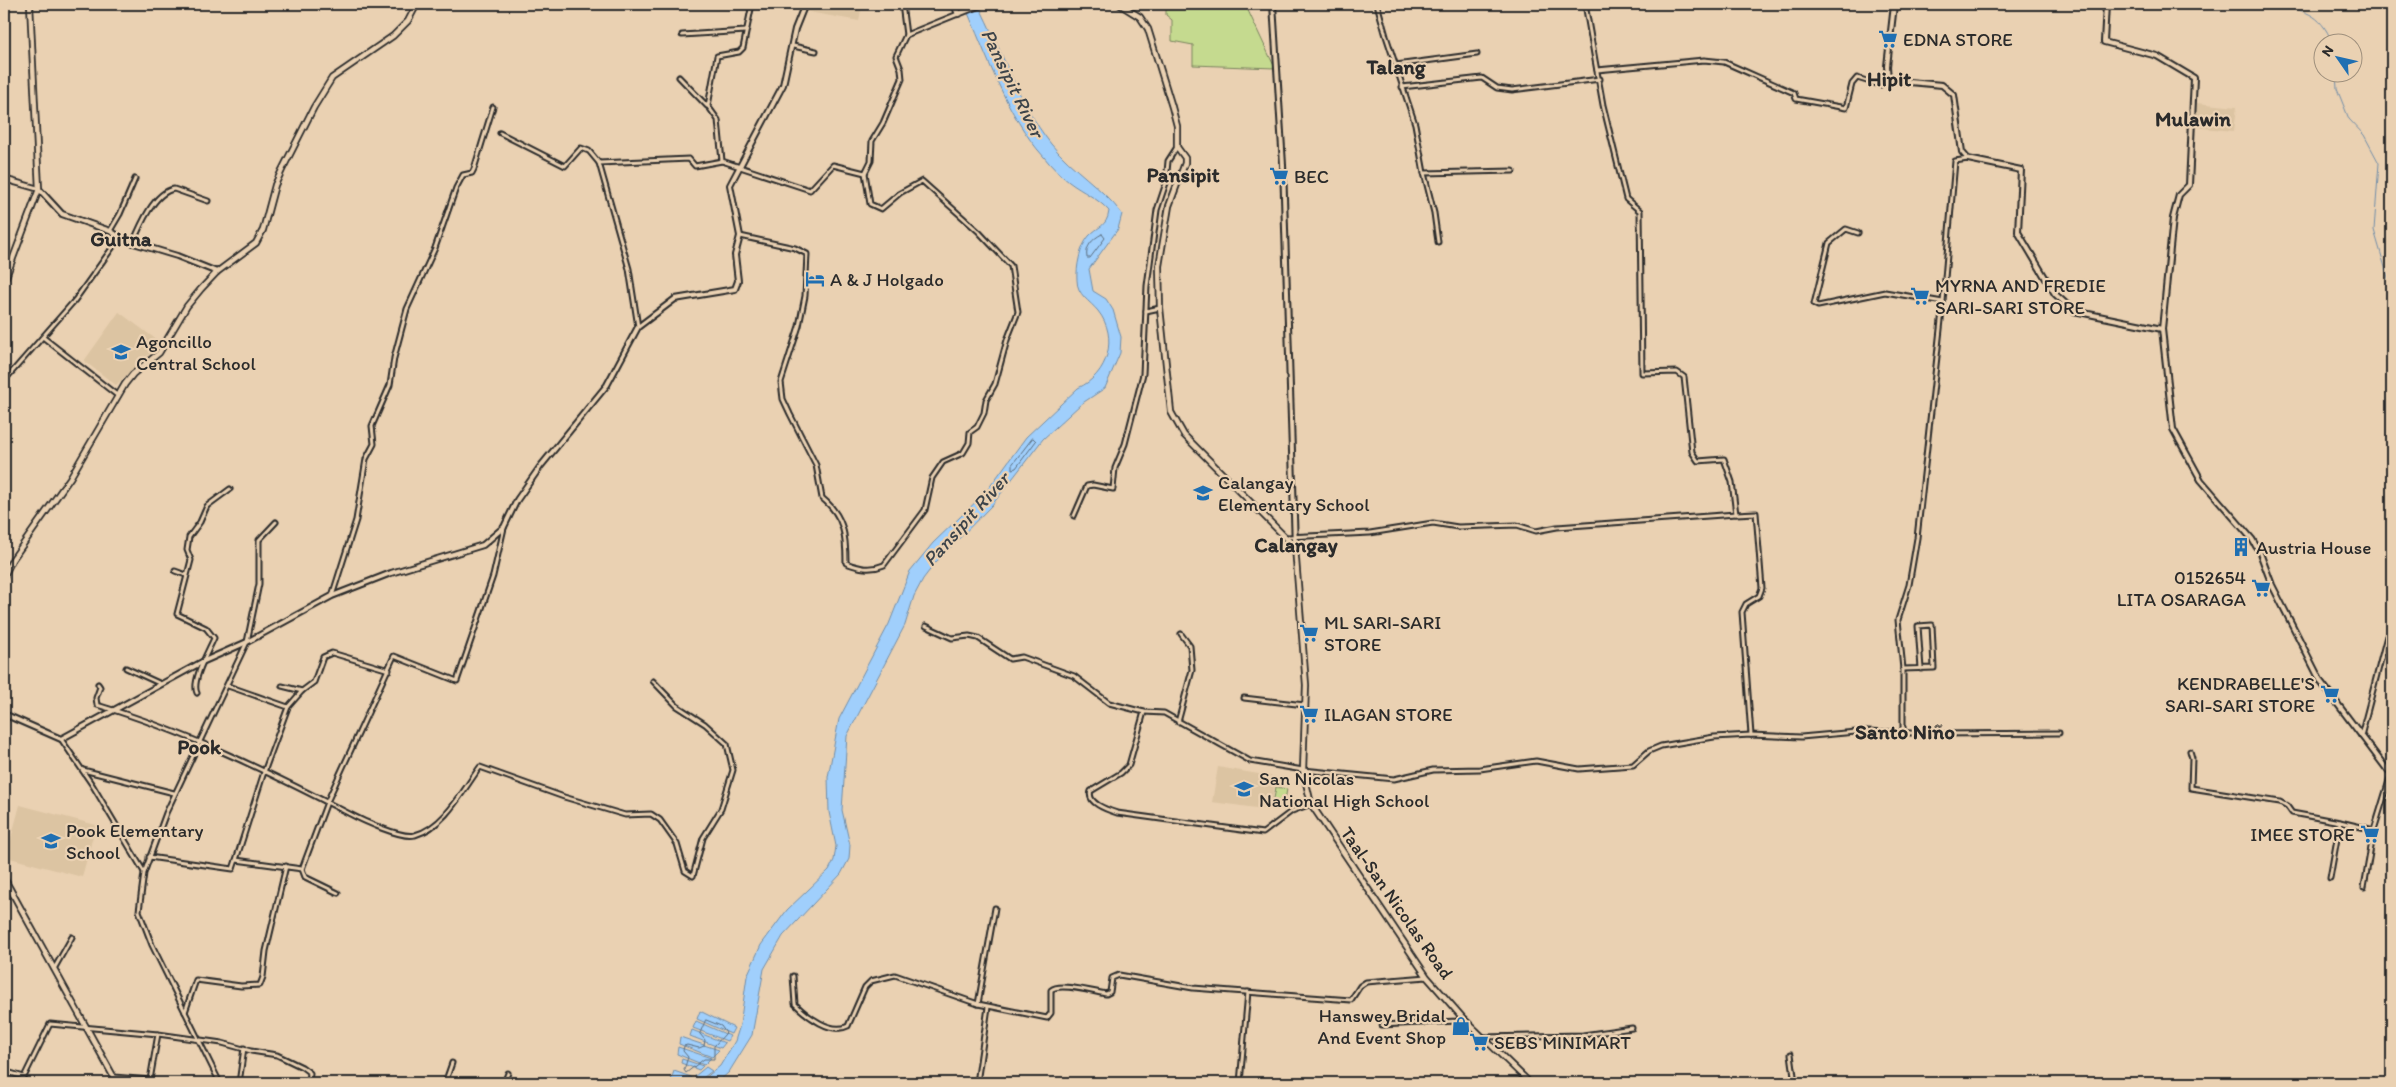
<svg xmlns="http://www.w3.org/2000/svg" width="2396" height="1087" font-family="Itim,sans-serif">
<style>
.built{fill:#dcc4a2}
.green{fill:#c5da8f;stroke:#78825d}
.water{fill:#a0cffc;stroke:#718da8}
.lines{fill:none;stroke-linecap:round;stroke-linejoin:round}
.shore{stroke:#5a6d7f;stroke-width:1}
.stream{stroke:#718da8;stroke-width:1}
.minor-casing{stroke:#2b2b2b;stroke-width:7}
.tertiary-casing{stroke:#2b2b2b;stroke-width:8}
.secondary-casing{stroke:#2b2b2b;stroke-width:8}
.minor{stroke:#ead1b2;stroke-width:3}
.tertiary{stroke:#ead1b2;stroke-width:4}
.secondary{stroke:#ead1b2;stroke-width:4.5}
.labels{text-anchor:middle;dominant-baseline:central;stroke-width:4.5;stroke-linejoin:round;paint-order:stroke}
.poi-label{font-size:19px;fill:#2b2b2b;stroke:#ead1b2;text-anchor:start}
.street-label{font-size:19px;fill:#2b2b2b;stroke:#ead1b2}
.water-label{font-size:20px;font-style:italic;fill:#3d444a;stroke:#ead1b2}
.quarter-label{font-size:21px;font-weight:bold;fill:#2b2b2b;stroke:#ead1b2}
</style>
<rect width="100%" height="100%" fill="#ead1b2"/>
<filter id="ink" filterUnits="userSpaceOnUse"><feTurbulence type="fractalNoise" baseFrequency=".02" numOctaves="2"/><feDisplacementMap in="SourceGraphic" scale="10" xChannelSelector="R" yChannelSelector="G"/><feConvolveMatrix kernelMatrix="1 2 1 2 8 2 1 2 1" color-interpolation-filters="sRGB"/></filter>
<g filter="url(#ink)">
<!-- built -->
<g class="built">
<path d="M807 4H862L859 21 803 11Z"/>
<path d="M2196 103 2237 107 2234 131 2194 127Z"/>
<path d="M119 312 161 343 116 385 84 361Z"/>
<path d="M1218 767 1276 777 1271 810 1212 802Z"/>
<path d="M20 805 96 825 82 877 6 857Z"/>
</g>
<!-- green -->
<g class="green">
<path d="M1166 4H1245L1275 68 1193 65V45L1172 41V20L1166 15Z"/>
<path d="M1276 787 1287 789 1284 806 1273 805Z"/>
</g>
<!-- water -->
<g class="water">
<path d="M964 4H978C1002 51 1018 102 1051 144 1072 170 1102 187 1122 214L1118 229 1089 269 1093 291 1106 299 1113 310 1121 337 1120 353 1105 388 1081 404 1043 439 992 505 936 562 923 579 914 596 905 625 847 736 842 810 850 845 849 859 841 874 783 936 764 969 752 1035 729 1072 717 1083H699L720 1066 735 1041 740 1025 747 976 761 945 787 910 829 870 834 860 836 846 829 812 828 777 839 719 889 624 910 571 933 543 986 492 1026 437 1078 388C1108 375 1119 337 1098 311 1090 301 1077 295 1077 280 1076 268 1080 246 1089 236 1098 226 1107 227 1109 211 1098 198 1082 192 1069 182 1060 175 1051 166 1044 157 1006 115 987 55 964 4Z"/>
<path d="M700 1011 734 1028 731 1034 697 1019Z"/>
<path d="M696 1021 730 1036 727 1041 693 1028Z"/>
<path d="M692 1030 725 1043 721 1048 690 1036Z"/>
<path d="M680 1037 719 1050 712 1057 679 1044Z"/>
<path d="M678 1047 711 1058 704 1065 677 1054Z"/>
<path d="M682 1059 703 1066 699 1070 681 1063Z"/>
<path d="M706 1067 712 1071 700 1080 695 1076Z"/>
<path d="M674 1071 691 1077 694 1081 692 1083 671 1080Z"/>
</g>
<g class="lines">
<!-- shore -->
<g class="shore">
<path d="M1102 234 1105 238 1090 258H1087C1085 247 1092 239 1102 234Z"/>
<path d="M1033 438 1036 441 1016 468 1012 469V465Z"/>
<path d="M706 1020 721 1026 726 1033 714 1046V1059H704L686 1073 684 1070 688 1057 683 1051 684 1046 687 1045 699 1048 704 1046 705 1040 700 1034Z"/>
</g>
<!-- stream -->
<g class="stream">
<path d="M2275 4C2304 11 2320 12 2332 42"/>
<path d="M2336 72 2337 89 2349 119 2364 135 2379 163 2374 230 2389 281 2387 320 2392 345"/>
</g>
<!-- minor casing -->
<g class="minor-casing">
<g id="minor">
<path d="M752 4 743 48 739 52 717 56 708 106 718 120 722 161 810 190 833 165 865 173 871 161 872 141 883 123 902 79 901 69 896 56 906 35 902 4"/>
<path d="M1377 4 1386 36 1415 124 1424 173 1434 213 1438 242"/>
<path d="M1585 4 1603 105 1626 199 1640 211 1642 373 1677 372 1684 377 1692 452 1698 461 1724 459 1732 482 1736 514 1756 513 1762 588 1759 596 1746 604 1742 612 1751 735"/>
<path d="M682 35 746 31"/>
<path d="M906 35 958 14"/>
<path d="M793 46 816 51"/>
<path d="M1396 65 1477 54"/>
<path d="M1597 70 1704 60 1724 62 1794 93 1796 99 1846 108 1852 84 1857 78 1880 85 1888 80"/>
<path d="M679 77 707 106"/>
<path d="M1402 87 1482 78 1497 88 1512 90 1600 79"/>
<path d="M500 133 565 166 581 148 589 151 599 163 689 159 695 166 722 161"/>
<path d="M599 163 629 269 638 327"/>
<path d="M1424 173 1513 171"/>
<path d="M110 231 120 214 135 179"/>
<path d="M1858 233 1846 229 1829 243 1814 304 1818 306 1885 292 1943 302 1917 538 1909 585 1898 620 1903 669V731"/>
<path d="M740 236 795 248 807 254 805 296 799 326 781 382 783 399 790 414 816 465 822 498C844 516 846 535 846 563 859 568 870 571 884 565L925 510 932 478 943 462 963 453 969 443 970 432 977 427 984 413 986 400 995 384 1007 340 1018 312 1011 266 979 232 922 181 900 193 881 209 870 204 865 173"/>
<path d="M133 243C140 226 154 192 174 189L208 201"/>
<path d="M4 264 10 267"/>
<path d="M1943 302 1955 161 1968 159"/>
<path d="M1146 311 1160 308"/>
<path d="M44 338 118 396"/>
<path d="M4 381 75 300 120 237"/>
<path d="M1074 516 1087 486 1093 485 1113 489 1115 468 1125 444 1143 374 1147 286 1157 210 1166 183 1168 161 1177 147"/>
<path d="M1287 537 1370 533 1433 523 1458 527 1517 525 1536 531 1557 527 1736 514"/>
<path d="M175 571 186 575"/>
<path d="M332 596 356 520 366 459 374 444 372 426 390 385 394 358 407 309 435 248 456 188 463 175 472 173 474 169 493 107"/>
<path d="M926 626 952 638 969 636 978 638 1010 659 1022 657 1074 676 1109 703 1144 712 1164 713 1250 761 1303 770 1394 779 1433 770 1480 769 1536 761 1579 769 1633 765 1649 751 1661 746 1714 737 1751 735 1801 737 1867 731 1933 734 2059 733"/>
<path d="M126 668 161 684"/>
<path d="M1903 669 1934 668 1932 625 1918 626 1921 669"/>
<path d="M98 684 100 687 96 698 97 705C184 731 267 771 348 813 361 820 402 839 415 835 445 827 463 790 480 767L564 797 625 815 651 814 660 820 677 844 685 871 693 876 703 838 721 809 733 770 727 744 705 724 677 706 653 681"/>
<path d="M228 686 288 707"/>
<path d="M282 686 302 691"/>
<path d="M197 693C191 681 209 650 214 638L206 628 177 614 191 560 187 550 189 537 200 522 207 506 230 489"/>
<path d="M1244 698 1305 705"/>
<path d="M1144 712 1129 765 1121 773 1091 791C1086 803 1108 810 1117 813L1263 833 1292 811 1311 804"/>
<path d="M1178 722 1192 670 1190 646 1181 634"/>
<path d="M2361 736 2387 636"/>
<path d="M61 739 93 786 144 872"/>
<path d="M2190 751 2192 758 2191 788 2280 802 2287 806 2292 813 2340 822"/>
<path d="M83 770 174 793"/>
<path d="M149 857 233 869 236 860 302 869 305 877 338 893"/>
<path d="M236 860 264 772 288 707 302 691 314 682 323 657 332 653 389 670"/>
<path d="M302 869 327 802 394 656 457 681 493 576 504 528"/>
<path d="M2330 878 2340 822 2374 830"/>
<path d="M2364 887 2374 830 2391 774"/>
<path d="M54 969 72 937"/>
<path d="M793 976 795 1004C807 1016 831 1035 848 1026L865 987 871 981 895 975 978 1004 1047 1018 1051 1013V990C1060 982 1094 992 1106 994L1110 992 1112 978 1119 975 1193 988 1351 1000 1360 986 1366 982 1427 977"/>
<path d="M978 1004 995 908"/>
<path d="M185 1012 196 980 241 986 260 985 263 977 266 951 286 866"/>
<path d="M1382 1025 1457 1021 1462 1017"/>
<path d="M1483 1037 1583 1035 1632 1028"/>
<path d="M1791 1054 1795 1083"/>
<path d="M4 1071 24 1077 50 1024 158 1034"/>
<path d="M114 1077 150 1080 158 1034 222 1043 251 1051 277 1055 302 1067 310 1073 309 1083"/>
<path d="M220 1083 152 945 139 911 144 873 166 813 247 642 259 584V540L276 522"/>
<path d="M239 1083 244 1048"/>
<path d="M445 1083 452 1063"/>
<path d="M504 1083 508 1073"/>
<path d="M977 1083 988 1007"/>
<path d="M1240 1083 1248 992"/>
</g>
</g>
<!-- tertiary casing -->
<g class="tertiary-casing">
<g id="tertiary">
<path d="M1273 4 1283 165 1295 547"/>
<path d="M1890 4 1894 5 1887 66 1888 80 1942 85 1954 95 1962 152 1968 159 2021 170 2018 232 2055 294 2074 311 2162 329"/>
<path d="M2106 4 2104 42 2157 56 2194 78 2189 185 2179 195 2173 218 2162 329 2173 429 2201 480 2252 539 2260 553 2272 585 2321 682 2392 776"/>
<path d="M4 179 39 189 62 214 110 231 127 241 177 256 217 272"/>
<path d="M4 714 61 739 202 662 247 642 332 596 391 573 483 545 504 527 517 500 540 467 607 385 638 327 675 299 735 289 738 281 735 255 740 236 730 185 783 85 795 29 805 4"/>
</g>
</g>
<!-- secondary casing -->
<g class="secondary-casing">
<g id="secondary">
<path d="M954 4 958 14 983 4"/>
<path d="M1119 4 1140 17 1148 29 1172 107 1177 126V147L1185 158V163L1169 206 1159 266 1160 308 1171 412 1184 435 1295 547 1306 685 1303 770 1311 804 1427 977 1462 1017 1530 1083"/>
<path d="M4 282 39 189 30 4"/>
<path d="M4 576 12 560 70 478 125 384 133 374 159 353 187 306 201 289 217 272 256 243 263 230 275 185 282 170 314 107 332 78 393 36 408 21 417 4"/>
<path d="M4 878 117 1083"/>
</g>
</g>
<!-- minor -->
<use href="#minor" class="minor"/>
<!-- tertiary -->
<use href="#tertiary" class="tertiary"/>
<!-- secondary -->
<use href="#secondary" class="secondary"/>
</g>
</g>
<!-- icons -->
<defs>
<g id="supermarket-bare" transform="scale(1.5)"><path d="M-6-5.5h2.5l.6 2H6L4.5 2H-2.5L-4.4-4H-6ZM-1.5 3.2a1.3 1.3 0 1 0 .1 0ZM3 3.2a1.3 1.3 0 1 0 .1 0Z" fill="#1f6fb2" stroke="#ead1b2" stroke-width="2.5" paint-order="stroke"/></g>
<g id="hotel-bare" transform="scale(1.5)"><path d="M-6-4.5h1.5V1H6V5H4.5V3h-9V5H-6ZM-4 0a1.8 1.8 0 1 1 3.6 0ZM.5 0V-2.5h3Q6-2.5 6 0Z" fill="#1f6fb2" stroke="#ead1b2" stroke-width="2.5" paint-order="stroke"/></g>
<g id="school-bare" transform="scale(1.5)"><path d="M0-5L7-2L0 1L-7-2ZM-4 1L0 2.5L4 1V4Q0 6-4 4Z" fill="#1f6fb2" stroke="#ead1b2" stroke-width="2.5" paint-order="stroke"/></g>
<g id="building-bare" transform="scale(1.5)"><path d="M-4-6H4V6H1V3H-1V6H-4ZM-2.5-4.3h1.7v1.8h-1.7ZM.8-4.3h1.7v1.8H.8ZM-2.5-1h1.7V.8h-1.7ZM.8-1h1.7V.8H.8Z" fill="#1f6fb2" stroke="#ead1b2" stroke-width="2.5" paint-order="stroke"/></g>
<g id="shop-bare" transform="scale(1.5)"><path d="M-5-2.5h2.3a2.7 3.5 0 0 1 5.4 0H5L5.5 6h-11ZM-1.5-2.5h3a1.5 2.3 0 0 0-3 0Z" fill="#1f6fb2" stroke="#ead1b2" stroke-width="2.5" paint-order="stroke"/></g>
</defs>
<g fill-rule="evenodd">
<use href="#supermarket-bare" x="1888" y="39"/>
<use href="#supermarket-bare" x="1279" y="176"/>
<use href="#hotel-bare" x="815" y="279"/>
<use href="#supermarket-bare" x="1920" y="296"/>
<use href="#school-bare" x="121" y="352"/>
<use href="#school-bare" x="1203" y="493"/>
<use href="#building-bare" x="2241" y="547"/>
<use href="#supermarket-bare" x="2261" y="588"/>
<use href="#supermarket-bare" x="1309" y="633"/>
<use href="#supermarket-bare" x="2330" y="694"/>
<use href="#supermarket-bare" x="1309" y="714"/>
<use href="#school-bare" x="1244" y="789"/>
<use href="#supermarket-bare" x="2370" y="834"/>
<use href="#school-bare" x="51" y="841"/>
<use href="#shop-bare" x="1461" y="1026"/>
<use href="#supermarket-bare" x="1479" y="1042"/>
</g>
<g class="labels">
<!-- poi labels -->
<g class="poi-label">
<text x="1903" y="39">EDNA STORE</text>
<text x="1294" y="176">BEC</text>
<text x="830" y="279">A &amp; J Holgado</text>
<text x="1935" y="285">MYRNA AND FREDIE<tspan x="1935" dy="22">SARI-SARI STORE</tspan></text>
<text x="136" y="341">Agoncillo<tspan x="136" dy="22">Central School</tspan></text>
<text x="1218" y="482">Calangay<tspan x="1218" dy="22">Elementary School</tspan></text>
<text x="2256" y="547">Austria House</text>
<text x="2246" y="577" text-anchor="end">0152654<tspan x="2246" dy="22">LITA OSARAGA</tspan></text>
<text x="1324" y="622">ML SARI-SARI<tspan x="1324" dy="22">STORE</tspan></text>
<text x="2315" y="683" text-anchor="end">KENDRABELLE'S<tspan x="2315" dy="22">SARI-SARI STORE</tspan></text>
<text x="1324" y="714">ILAGAN STORE</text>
<text x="1259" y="778">San Nicolas<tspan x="1259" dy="22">National High School</tspan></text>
<text x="66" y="830">Pook Elementary<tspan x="66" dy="22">School</tspan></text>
<text x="2355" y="834" text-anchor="end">IMEE STORE</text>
<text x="1446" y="1015" text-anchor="end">Hanswey Bridal<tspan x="1446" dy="22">And Event Shop</tspan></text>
<text x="1494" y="1042">SEBS MINIMART</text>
</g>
<!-- street labels -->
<g class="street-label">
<text transform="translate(1397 903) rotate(55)">Taal-San Nicolas Road</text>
</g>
<!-- water labels -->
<g class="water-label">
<text transform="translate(1013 83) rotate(64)">Pansipit River</text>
<text transform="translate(966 519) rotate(-48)">Pansipit River</text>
</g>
<!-- quarter labels -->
<g class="quarter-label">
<text x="1396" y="66">Talang</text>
<text x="1889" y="78">Hipit</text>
<text x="2193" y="118">Mulawin</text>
<text x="1183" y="174">Pansipit</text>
<text x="121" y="238">Guitna</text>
<text x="1296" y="544">Calangay</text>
<text x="1905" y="731">Santo Niño</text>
<text x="199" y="746">Pook</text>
</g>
</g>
<!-- margin -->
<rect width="2396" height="1087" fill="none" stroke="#ead1b2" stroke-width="20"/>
<rect x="10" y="10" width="2376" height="1067" fill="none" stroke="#2b2b2b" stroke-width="2" filter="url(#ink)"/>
<!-- north arrow -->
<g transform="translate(2338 58) rotate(304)"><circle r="24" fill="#ead1b2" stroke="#9e8f7c"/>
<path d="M0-4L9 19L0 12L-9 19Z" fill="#1f6fb2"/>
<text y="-8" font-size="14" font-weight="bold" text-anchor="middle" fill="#2b2b2b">N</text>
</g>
</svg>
